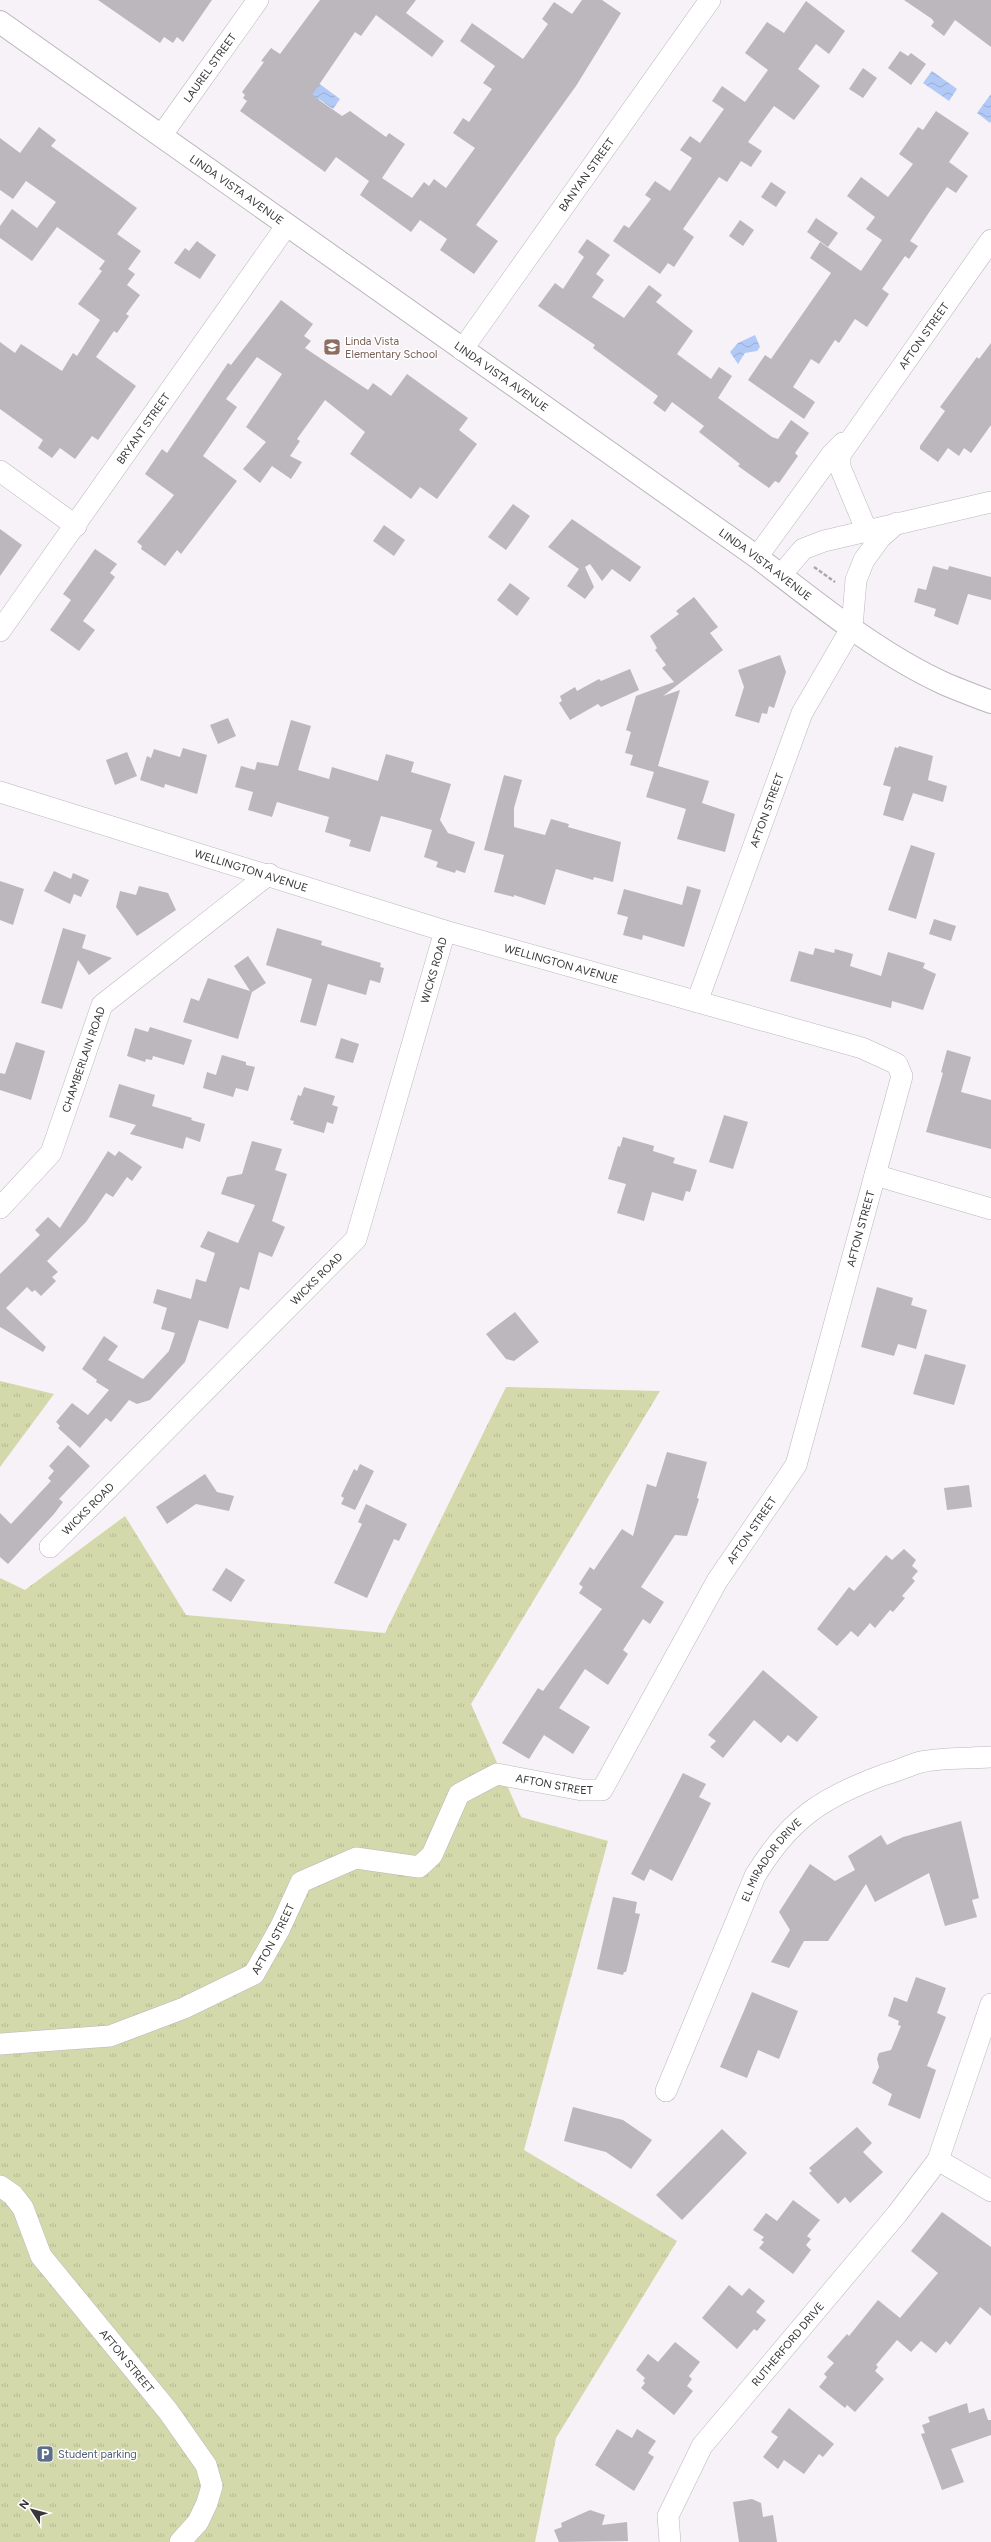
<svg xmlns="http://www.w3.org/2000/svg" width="991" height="2542" font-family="Figtree,sans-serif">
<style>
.grass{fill:url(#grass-tufts)}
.water{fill:url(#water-waves)}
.building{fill:#bbb7bd}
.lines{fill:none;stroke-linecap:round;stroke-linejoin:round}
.minor-casing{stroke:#bbb6bc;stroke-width:22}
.secondary-casing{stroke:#bbb6bc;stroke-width:24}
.path{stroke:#aba8ac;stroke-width:2.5;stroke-dasharray:4 2;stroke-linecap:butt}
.minor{stroke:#fff;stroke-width:21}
.secondary{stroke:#fff;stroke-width:22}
.labels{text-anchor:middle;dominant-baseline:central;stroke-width:3;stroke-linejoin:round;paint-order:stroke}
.street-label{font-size:11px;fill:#373638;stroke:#fff}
.education-label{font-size:11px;fill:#785e54;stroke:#fff;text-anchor:start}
.service-label{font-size:11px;fill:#4e5e75;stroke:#fff;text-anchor:start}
</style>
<defs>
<pattern id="grass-tufts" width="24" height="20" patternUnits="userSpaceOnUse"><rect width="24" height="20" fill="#d3d9aa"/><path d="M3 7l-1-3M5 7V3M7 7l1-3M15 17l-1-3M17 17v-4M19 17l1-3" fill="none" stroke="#b6bb93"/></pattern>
<pattern id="water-waves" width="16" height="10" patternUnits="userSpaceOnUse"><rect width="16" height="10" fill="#b1c9f6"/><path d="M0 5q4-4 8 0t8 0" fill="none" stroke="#99add4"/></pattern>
</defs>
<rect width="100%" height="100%" fill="#f6f2f8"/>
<!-- grass -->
<g class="grass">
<path d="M0 1381 54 1394 0 1467Z"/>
<path d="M506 1387 660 1391 471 1704 521 1817 608 1841 524 2150 677 2241 556 2438 535 2542H0V1578L25 1590 125 1516 186 1615 385 1633Z"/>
</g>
<!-- water -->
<g class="water">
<path d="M932 71 957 89 949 101 923 83Z"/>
<path d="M317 82 340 99 333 109 319 99 317 103 307 96Z"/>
<path d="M991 94V121L990 123 977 113Z"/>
<path d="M755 335 760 347 757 351 745 353 738 364 730 352 738 343Z"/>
</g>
<!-- building -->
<g class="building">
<path d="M98 0H212L183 42 177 37 173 43 164 37 160 43Z"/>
<path d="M320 0H416L406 13 444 41 432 57 376 15 361 36 355 32 312 95 342 116 350 111 386 137 389 133 405 144 382 178 412 198 424 182 429 186 434 179 446 188 475 148 453 133 463 118 469 122 492 89 483 83 495 66 460 41 472 23 523 59 548 24 542 19 554 2 572 14 582 0H602L621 13 576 86 476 225 498 241 474 274 440 250 447 239 420 220 411 232 360 195 369 181 336 157 325 172 240 111 247 101 243 98 245 95 242 92 264 62 261 61 271 48 280 54Z"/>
<path d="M904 0H991V47L955 20 944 36 931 26 934 22 932 19Z"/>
<path d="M806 1 845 31 829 54 816 44 798 69 820 86 794 120 774 106 748 142 762 151 751 167 741 161 727 182 719 177 683 229 694 237 674 267 668 263 660 274 613 241 624 225 629 228 651 199 645 195 655 181 670 191 692 158 680 150 690 136 700 143 724 109 712 101 722 86 745 102 768 70 745 53 767 22 784 33Z"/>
<path d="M900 51 908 56 911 53 926 64 911 85 888 68Z"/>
<path d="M863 68 877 78 863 98 849 89Z"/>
<path d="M936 111 969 133 949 162 968 176 956 193 947 187 930 211 910 241 918 246 909 259 905 256 882 289 889 294 867 327 855 319 839 343 835 340 819 364 811 359 793 387 815 402 804 419 748 380 765 355 771 359 831 273 810 258 820 242 861 271 882 240 866 229 875 217 847 196 861 177 888 197 913 164 899 154 918 127 923 130Z"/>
<path d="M39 127 56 140 51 146 137 208 117 234 141 251 128 269 135 274 127 285 140 295 126 314 129 316 117 333 114 331 96 357 136 386 98 440 92 436 75 459 60 448 52 458 38 448 43 440 0 409V342L15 353 21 344 62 371 73 353 77 356 100 320 78 304 102 271 99 269 105 261 57 227 32 261 0 238V226L12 209 37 228 56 202 26 181 13 199 0 190V138L20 153Z"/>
<path d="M771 182 786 192 776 207 761 197Z"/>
<path d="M816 218 838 233 828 247 807 232Z"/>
<path d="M740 220 754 230 743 246 729 236Z"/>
<path d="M587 239 610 255 596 274 604 280 592 297 624 318 649 285 662 295 656 302 693 331 677 354 711 379 719 367 732 376 718 398 772 437 778 439 791 420 809 433 795 453 798 456 779 483 775 481 769 488 738 466 740 464 699 432 704 426 672 402 665 412 653 403 658 396 593 348 595 345 538 306 555 283 563 289 584 257 578 252Z"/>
<path d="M197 241 216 255 200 279 174 263 185 248 189 251Z"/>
<path d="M281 300 313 324 304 336 311 341 305 348 368 390 373 383 391 396 407 374 468 418 459 430 477 444 437 499 420 487 411 499 350 454 365 432 325 400 297 439 300 441 290 456 302 462 291 479 272 466 260 483 243 469 266 442 246 427 282 374 257 357 226 399 237 407 203 456 237 481 181 554 177 550 165 566 141 549 142 546 137 542 174 495 145 474 162 449 167 453 228 363 231 365Z"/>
<path d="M991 343V425L971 453 964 448 959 456 948 448 938 462 920 449V446L945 411 940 407 977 357 979 359Z"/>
<path d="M513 504 530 516 506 550 488 537Z"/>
<path d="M572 519 641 567 630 582 612 569 602 581 590 564 585 567 594 587 585 599 567 586 579 569 548 547Z"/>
<path d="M384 525 405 540 394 556 373 541Z"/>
<path d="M0 529 22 545 0 576Z"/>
<path d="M95 549 117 564 110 573 115 577 83 621 95 630 79 651 50 630 71 600 63 594Z"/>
<path d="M933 566 948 570 949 566 991 577V600L968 594 958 625 934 616 936 609 914 602 918 588 926 590Z"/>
<path d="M510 583 530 598 517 616 497 600Z"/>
<path d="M694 597 718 627 710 633 723 650 663 696 680 690 658 766 709 781 702 803 735 814 725 852 677 839 686 809 646 797 654 772 630 765 633 755 625 753 631 732 626 730 636 696 674 682 662 668 666 665 655 650 657 648 650 636 679 614 676 611Z"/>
<path d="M780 655 786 672 774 708 769 706 767 714 762 713 759 723 735 716 744 687 738 670Z"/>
<path d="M630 669 639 690 601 707 598 704 570 720 559 703 562 701 560 696 575 687 577 691 599 679 601 681Z"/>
<path d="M228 718 236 736 218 744 210 725Z"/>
<path d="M291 720 311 726 298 770 329 779 332 767 378 781 386 754 414 762 411 772 451 784 440 820 448 833 475 842 465 873 456 870 455 873 436 867 438 862 424 857 432 830 397 820 381 816 370 852 349 846 351 840 325 832 329 817 277 802 272 817 248 810 253 792 235 787 241 766 255 770 257 762 278 766Z"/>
<path d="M899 746 933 756 928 780 947 786 943 802 913 793 903 821 883 815 891 787 883 785 895 747 898 748Z"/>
<path d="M183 748 207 755 197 794 165 784 164 788 140 780 147 756 151 758 154 749 180 757Z"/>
<path d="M127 752 137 776 115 785 106 760Z"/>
<path d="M504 775 522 780 514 808V827L545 835 551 819 569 824 568 827 621 842 613 882 594 877 593 880 556 869 545 905 514 895V897L494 892 504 855 484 850Z"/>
<path d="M911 845 935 853 916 919 888 910Z"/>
<path d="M54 871 71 879 73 873 89 880 81 897 74 894 70 904 44 891Z"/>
<path d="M0 881 24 889 13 925 0 920Z"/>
<path d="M139 886 168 893 176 910 137 936 116 907 120 891 136 895Z"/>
<path d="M687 886 701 890 684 947 643 935 642 940 623 935 628 917 617 914 624 889 682 905Z"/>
<path d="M934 919 956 926 951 941 929 934Z"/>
<path d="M63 928 86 935 82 948 112 958 89 975 78 960 62 1009 41 1003Z"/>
<path d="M277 928 322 941 321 945 381 963 380 967 384 968 380 983 370 980 366 995 328 984 316 1026 300 1022 312 979 266 965Z"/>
<path d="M815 948 834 953 835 949 853 954 850 966 881 976 888 952 925 963 923 968 936 974 923 1010 892 1001 891 1008 790 981 799 951 813 955Z"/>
<path d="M248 956 266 983 252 992 238 1039 183 1022 191 998 199 1001 208 978 250 991 234 966Z"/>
<path d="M150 1027 192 1040 184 1065 153 1056 152 1060 146 1059 145 1062 127 1056 135 1028 148 1032Z"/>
<path d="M341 1038 359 1044 353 1063 335 1058Z"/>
<path d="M16 1042 45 1051 31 1100 0 1090V1073L5 1074Z"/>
<path d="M947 1050 971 1057 961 1092 991 1100V1149L926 1132 943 1073 941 1072Z"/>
<path d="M222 1055 246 1062V1065L255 1067 248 1091 236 1088 233 1097 203 1088 207 1072 216 1075Z"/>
<path d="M119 1084 155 1095 152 1106 192 1118 191 1120 205 1124 200 1142 186 1137 183 1149 130 1134 136 1125 109 1117Z"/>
<path d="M304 1087 335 1096 332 1105 338 1107 333 1124 327 1122 324 1133 293 1124 294 1121 290 1120 298 1095 301 1096Z"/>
<path d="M724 1115 748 1122 733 1169 709 1162Z"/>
<path d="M623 1137 654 1146 653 1151 675 1158 673 1163 697 1170 690 1192 686 1191 683 1201 652 1192 644 1221 617 1213 626 1184 608 1179 618 1146 620 1147Z"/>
<path d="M252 1141 282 1149 275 1170 287 1174 272 1221 285 1227 272 1257 259 1252 249 1290 240 1287 228 1329 199 1320 185 1362 150 1400 137 1404 129 1400 111 1422 106 1418 80 1448 58 1428 60 1426 56 1422 72 1403 88 1415 109 1390 96 1382 97 1380 82 1369 104 1336 118 1346 108 1360 143 1379 169 1351 175 1333 161 1329 167 1308 153 1303 157 1289 191 1299 196 1279 206 1282 215 1253 200 1247 208 1231 238 1243 255 1205 221 1194 227 1177 242 1174Z"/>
<path d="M108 1151 115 1156 119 1151 142 1167 132 1181 127 1177 113 1197 106 1193 86 1222 47 1261 58 1272 52 1277 56 1281 41 1296 35 1290 32 1292 27 1287 6 1308 46 1347 43 1352 0 1327V1274L40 1235 35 1230 48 1217 60 1228Z"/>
<path d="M877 1287 913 1298 911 1305 927 1310 916 1349 898 1344 894 1356 861 1347Z"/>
<path d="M515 1312 539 1342 514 1361 506 1359 486 1334Z"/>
<path d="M925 1354 966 1365 954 1405 913 1394Z"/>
<path d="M68 1445 90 1466 59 1499 63 1502 54 1514 8 1564 0 1557V1513L11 1524 51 1481 48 1478 54 1471 49 1466Z"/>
<path d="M667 1452 707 1462 697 1498 699 1499 687 1536 675 1535 641 1587 664 1602 650 1624 643 1619 623 1650 628 1654 608 1685 585 1669 559 1708 590 1727 573 1754 544 1735 529 1759 502 1743 538 1688 543 1691 602 1609 579 1593 583 1587 579 1584 590 1567 594 1570 622 1529 633 1536 647 1484 656 1487Z"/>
<path d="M360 1464 374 1471 355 1510 341 1504 344 1498 341 1496 354 1469 357 1471Z"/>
<path d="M205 1474 217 1492 234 1496 229 1511 196 1504 167 1524 156 1507Z"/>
<path d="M969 1485 972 1507 947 1510 944 1488Z"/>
<path d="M366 1504 407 1524 399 1541 394 1539 367 1598 334 1583 362 1524 358 1522Z"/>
<path d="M904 1549 916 1560 912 1566 918 1571 912 1578 915 1581 902 1596 905 1598 893 1612 890 1610 875 1628 870 1623 858 1637 851 1631 837 1646 817 1629 849 1587 854 1591 886 1555 892 1560Z"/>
<path d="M226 1568 245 1580 231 1602 212 1590Z"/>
<path d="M763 1670 818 1717 797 1742 788 1735 781 1743 754 1720 723 1758 710 1747 716 1741 708 1735Z"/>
<path d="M683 1773 706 1784 699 1797 711 1803 672 1881 650 1869 644 1881 631 1874Z"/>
<path d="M961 1821 979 1898 972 1900 977 1917 945 1926 929 1873 875 1902 866 1884 828 1941H804L789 1968 771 1962 790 1930 779 1912 810 1864 835 1881 855 1870 848 1856 881 1835 887 1845 903 1837Z"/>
<path d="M613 1897 637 1902 635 1913 640 1914 626 1972H624L623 1975 597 1969Z"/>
<path d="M916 1977 946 1988 937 2013 946 2017 927 2066 936 2070 920 2119 888 2105 892 2094 872 2083 879 2067 877 2059 879 2053 891 2050 901 2026 898 2025 899 2021 888 2016 894 1997 907 2002Z"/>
<path d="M752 1992 798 2011 779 2059 758 2050 747 2078 720 2067Z"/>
<path d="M573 2107 623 2120 652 2140 631 2169 606 2152 564 2141Z"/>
<path d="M857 2127 872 2143 863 2152 883 2172 850 2203 845 2197 838 2204 809 2173 812 2171 809 2168Z"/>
<path d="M722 2129 747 2153 682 2220 656 2195Z"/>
<path d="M793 2200 820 2220 807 2236 811 2239 806 2245 811 2250 793 2274 759 2248 764 2242 761 2240 764 2237 753 2230 766 2213 777 2221Z"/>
<path d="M942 2212 991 2247V2316L980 2307 950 2345 946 2341 936 2353 921 2341 911 2352 897 2340 876 2365 878 2367 875 2371 884 2379 855 2412 847 2405 845 2408 819 2387 827 2377 824 2374 834 2363 827 2357 847 2334 849 2336 878 2300 900 2318 938 2273 911 2251Z"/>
<path d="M729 2285 742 2296 749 2288 765 2301 756 2312 766 2320 757 2331 754 2329 737 2349 702 2318Z"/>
<path d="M675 2342 700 2362 689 2376 692 2379 687 2386 693 2391 674 2415 641 2388 645 2383 643 2381 645 2378 636 2370 648 2354 658 2362Z"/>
<path d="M967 2403 969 2413 984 2408 988 2420H991V2435L951 2449 964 2482 942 2490 921 2434 925 2433 922 2425 930 2422 928 2417Z"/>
<path d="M789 2408 834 2444 823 2457 819 2454 804 2474 784 2460 778 2469 763 2457 778 2437 771 2432Z"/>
<path d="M617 2429 632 2438 637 2429 656 2441 648 2453 654 2457 634 2491 595 2465Z"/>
<path d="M752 2499 761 2503 763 2517 773 2515 777 2542H739L733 2502Z"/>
<path d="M590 2510 605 2515 602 2525 627 2522 628 2541 559 2542 554 2530 562 2527 561 2523Z"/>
</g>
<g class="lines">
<!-- minor casing -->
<g class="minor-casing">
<g id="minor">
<path id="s1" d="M161 136 258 0"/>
<path id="s2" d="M462 350 710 0"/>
<path d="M0 471 76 526"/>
<path id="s3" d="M866 529 840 467V455L991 240"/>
<path d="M757 557 832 454 843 443"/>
<path d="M781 575 803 549 824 541 991 502"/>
<path id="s4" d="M0 631 287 225"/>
<path id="s5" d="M0 792 445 931 862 1048 897 1064 902 1076 875 1175 991 1209"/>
<path id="s6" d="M697 1002 802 713 852 627 856 580 864 560 880 538 897 523"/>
<path id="s7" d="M0 1208 51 1153 102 1005 269 874"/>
<path id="s8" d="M50 1547 356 1239 445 931"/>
<path id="s9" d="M0 2044 110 2036 184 2008 254 1974 280 1928 301 1882 356 1858 419 1867 432 1855 459 1794 497 1774 582 1790H602L717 1581 796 1465 875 1175"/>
<path id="s10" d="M666 2091 755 1876C790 1818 823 1797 886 1774 898 1771 909 1765 921 1762 943 1757 969 1759 991 1757"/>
<path d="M938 2160 991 2191"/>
<path id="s11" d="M0 2186 13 2195 23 2208 41 2256 168 2411 206 2465 212 2486 207 2503 198 2522 180 2542"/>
<path id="s12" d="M670 2542 668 2516 702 2446 897 2214 938 2160 991 2004"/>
</g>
</g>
<!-- secondary casing -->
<g class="secondary-casing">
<g id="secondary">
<path id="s13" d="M0 22 757 557C816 602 876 652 943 683 959 690 975 696 991 702"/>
</g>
</g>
<!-- path -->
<path class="path" d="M814 567 835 582"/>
<!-- minor -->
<use href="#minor" class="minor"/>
<!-- secondary -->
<use href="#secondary" class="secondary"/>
</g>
<!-- icons -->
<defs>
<g id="school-square" transform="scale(0.9)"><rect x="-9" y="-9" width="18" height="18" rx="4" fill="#8d6e63" stroke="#fff"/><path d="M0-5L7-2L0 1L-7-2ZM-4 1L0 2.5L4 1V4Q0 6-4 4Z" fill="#fff"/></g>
<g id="parking-square" transform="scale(0.9)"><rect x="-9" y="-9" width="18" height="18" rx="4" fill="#5c6f8a" stroke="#fff"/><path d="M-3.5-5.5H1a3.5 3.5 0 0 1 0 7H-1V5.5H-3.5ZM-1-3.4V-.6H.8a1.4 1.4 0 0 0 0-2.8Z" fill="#fff"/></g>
</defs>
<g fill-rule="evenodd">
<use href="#school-square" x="332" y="347"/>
<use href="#parking-square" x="45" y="2454"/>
</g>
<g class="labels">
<!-- street labels -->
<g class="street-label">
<text stroke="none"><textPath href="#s1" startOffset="84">LAUREL STREET</textPath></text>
<text stroke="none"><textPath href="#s2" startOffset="215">BANYAN STREET</textPath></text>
<text stroke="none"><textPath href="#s13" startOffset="290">LINDA VISTA AVENUE</textPath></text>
<text stroke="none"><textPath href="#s3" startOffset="225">AFTON STREET</textPath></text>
<text stroke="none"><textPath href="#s13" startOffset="614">LINDA VISTA AVENUE</textPath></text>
<text stroke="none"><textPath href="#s4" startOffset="248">BRYANT STREET</textPath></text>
<text stroke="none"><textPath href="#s13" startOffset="938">LINDA VISTA AVENUE</textPath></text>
<text stroke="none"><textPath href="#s6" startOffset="204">AFTON STREET</textPath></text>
<text stroke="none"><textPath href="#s5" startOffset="263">WELLINGTON AVENUE</textPath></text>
<text stroke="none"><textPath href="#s5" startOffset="587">WELLINGTON AVENUE</textPath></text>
<text stroke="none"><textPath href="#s8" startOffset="714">WICKS ROAD</textPath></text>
<text stroke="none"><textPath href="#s7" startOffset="174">CHAMBERLAIN ROAD</textPath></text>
<text stroke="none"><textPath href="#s9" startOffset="1352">AFTON STREET</textPath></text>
<text stroke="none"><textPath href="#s8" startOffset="378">WICKS ROAD</textPath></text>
<text stroke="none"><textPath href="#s8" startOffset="54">WICKS ROAD</textPath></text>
<text stroke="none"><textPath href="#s9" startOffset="1028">AFTON STREET</textPath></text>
<text stroke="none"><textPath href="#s9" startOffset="680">AFTON STREET</textPath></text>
<text stroke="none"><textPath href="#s10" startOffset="255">EL MIRADOR DRIVE</textPath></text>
<text stroke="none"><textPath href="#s9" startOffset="307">AFTON STREET</textPath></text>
<text stroke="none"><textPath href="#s12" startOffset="237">RUTHERFORD DRIVE</textPath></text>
<text stroke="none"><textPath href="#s11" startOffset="219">AFTON STREET</textPath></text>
</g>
<!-- education labels -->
<g class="education-label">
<text x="345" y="341">Linda Vista<tspan x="345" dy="13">Elementary School</tspan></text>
</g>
<!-- service labels -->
<g class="service-label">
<text x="58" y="2454">Student parking</text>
</g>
</g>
<!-- north arrow -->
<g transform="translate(32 2510) rotate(306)" stroke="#ffffff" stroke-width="3" paint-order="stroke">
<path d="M0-3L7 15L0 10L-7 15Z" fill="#373638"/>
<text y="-6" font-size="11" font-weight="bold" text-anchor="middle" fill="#373638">N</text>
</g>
</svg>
